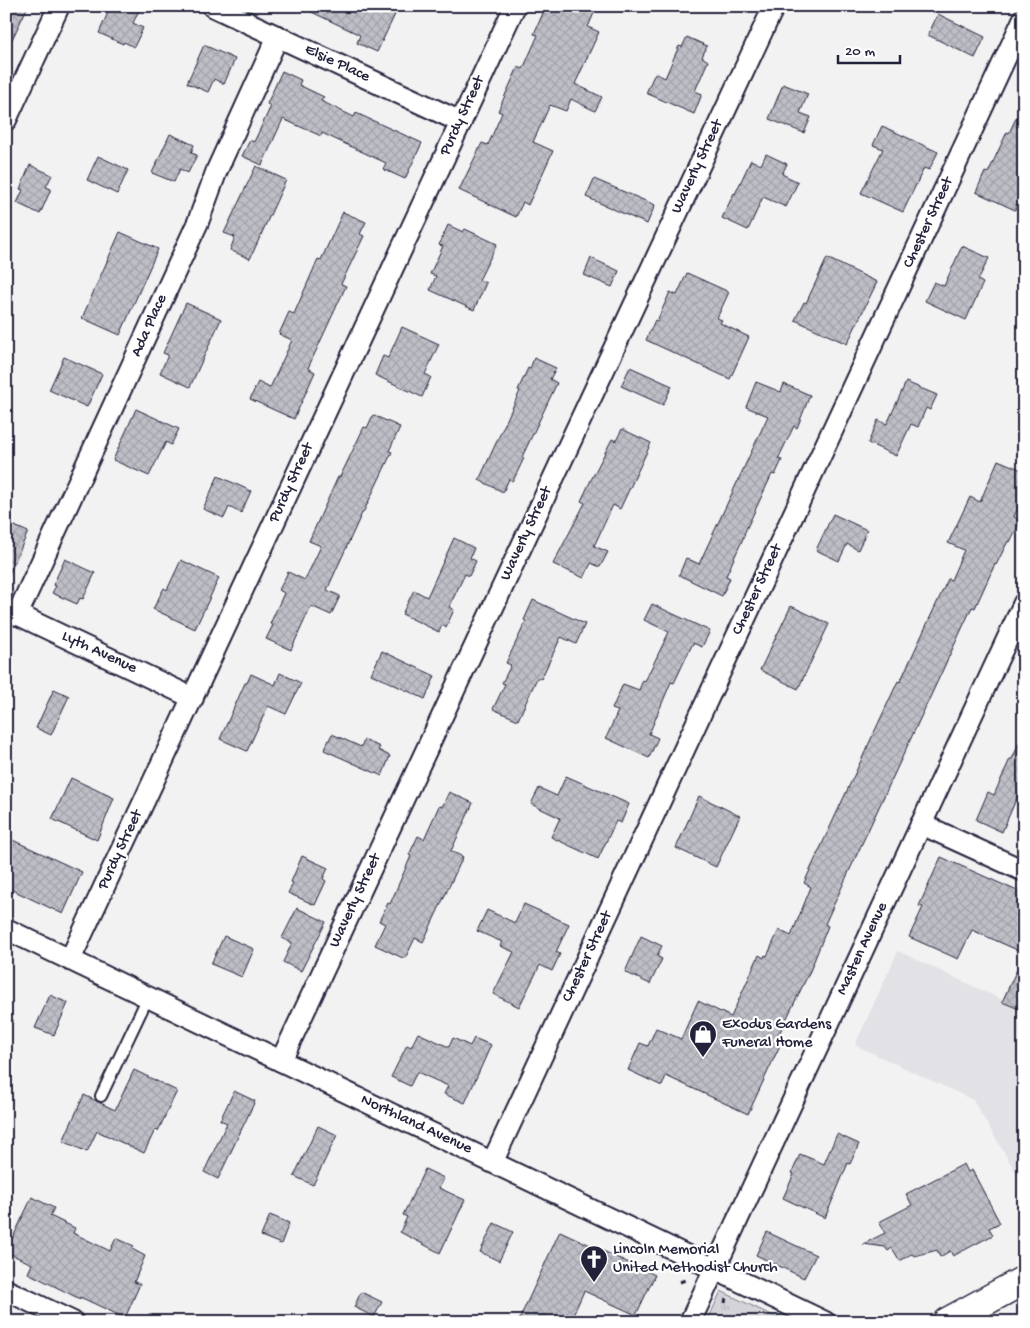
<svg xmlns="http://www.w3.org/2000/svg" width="1030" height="1328" font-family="'Gochi Hand',sans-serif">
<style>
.built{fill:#e2e2e6}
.park{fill:url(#park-tufts);stroke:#7a7a8a}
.building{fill:url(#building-cross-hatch);stroke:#22223b}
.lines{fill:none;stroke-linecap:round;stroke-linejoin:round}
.lane-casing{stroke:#22223b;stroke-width:14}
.street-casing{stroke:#22223b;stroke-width:24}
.primary-casing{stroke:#22223b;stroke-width:31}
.path{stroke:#22223b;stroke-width:3;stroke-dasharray:5 4;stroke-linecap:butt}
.lane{stroke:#fff;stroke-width:10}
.street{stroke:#fff;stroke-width:20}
.primary{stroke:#fff;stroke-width:28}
.labels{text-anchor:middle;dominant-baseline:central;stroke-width:4.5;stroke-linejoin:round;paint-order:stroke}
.street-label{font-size:16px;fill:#22223b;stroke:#fff}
.poi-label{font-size:16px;fill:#22223b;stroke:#fff;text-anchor:start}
</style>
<defs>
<pattern id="park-tufts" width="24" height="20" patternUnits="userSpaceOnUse" patternTransform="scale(1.25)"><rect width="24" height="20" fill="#d3d3d8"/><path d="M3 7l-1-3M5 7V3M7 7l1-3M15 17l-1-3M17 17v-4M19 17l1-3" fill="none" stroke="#b5b5ba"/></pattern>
<pattern id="building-cross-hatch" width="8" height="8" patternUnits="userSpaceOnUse" patternTransform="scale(1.25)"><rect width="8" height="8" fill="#bebec6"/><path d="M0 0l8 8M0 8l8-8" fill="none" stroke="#a3a3ab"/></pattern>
</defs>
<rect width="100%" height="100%" fill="#f2f2f3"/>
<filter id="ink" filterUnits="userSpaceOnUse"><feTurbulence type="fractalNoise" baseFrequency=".02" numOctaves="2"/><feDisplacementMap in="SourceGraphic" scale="10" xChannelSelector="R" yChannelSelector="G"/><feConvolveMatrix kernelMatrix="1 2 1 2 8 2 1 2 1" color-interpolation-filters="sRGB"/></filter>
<g filter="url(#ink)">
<!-- built -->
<path class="built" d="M898 951 1024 1010V1186L973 1100 855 1045Z"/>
<!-- park -->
<path class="park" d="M721 1291 786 1322H707Z"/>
<!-- building -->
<g class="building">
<path d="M6 6H28L6 52Z"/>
<path d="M125 6H141L133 23 143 28 134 47 124 42 123 44 99 33 110 8 121 13Z"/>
<path d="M299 6H399L377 52 357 43 360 35Z"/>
<path d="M546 6H597L588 27 599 32 575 84 602 97 595 111 571 99 566 111 550 105 533 142 553 151 528 205 523 202 516 217 459 190 482 143 488 145 502 113 498 111 518 67 523 69 538 35 534 34Z"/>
<path d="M938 14 985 37 975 58 928 35Z"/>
<path d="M687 37 707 46 702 57 708 61 695 91 702 94 694 114 646 93 655 73 665 78 679 46 682 47Z"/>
<path d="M204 45 235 59 224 84 214 79 208 92 187 83Z"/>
<path d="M282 71 301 80 299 85 324 97 321 101 354 117 356 113 422 143 405 179 383 169 386 163 322 133 321 136 283 119 262 165 242 156 250 140 254 142 271 106 267 104Z"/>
<path d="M783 84 808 94 800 113 811 117 804 133 769 119Z"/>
<path d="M1024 101V191L1015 210 976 192 985 172 988 173 1007 132 1009 133Z"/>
<path d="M882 126 938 152 929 170 924 168 903 212 861 193 883 149 873 145Z"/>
<path d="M170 134 194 145 191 153 197 155 188 173 180 169 174 182 152 173Z"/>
<path d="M766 154 787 164 782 174 798 182 786 207 763 197 748 230 722 218 734 193 735 194 751 160 761 165Z"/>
<path d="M98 156 128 170 117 194 87 180Z"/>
<path d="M30 165 52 175 46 187 51 189 40 214 17 203 23 190 20 189Z"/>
<path d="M256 166 286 180 250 259 230 250 235 237 224 233Z"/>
<path d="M594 179 655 205 647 224 586 197Z"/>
<path d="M343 212 366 222 360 234 364 236 341 284 346 286 308 368 315 372 294 419 250 399 258 382 270 388 292 340 279 334 289 312 294 314 318 259 321 260Z"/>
<path d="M448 225 463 232 465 229 497 244 479 280 486 283 474 310 430 290 436 276 430 274 443 246 439 245Z"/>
<path d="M120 232 158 249 120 335 82 318Z"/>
<path d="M962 246 989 258 978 280 983 283 966 320 925 301 934 282 944 286Z"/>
<path d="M591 258 619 271 612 287 584 275Z"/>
<path d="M827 258 877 282 847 344 795 320 804 302 806 303Z"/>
<path d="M687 273 729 292 717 318 722 320 720 323 749 337 730 379 646 340 655 320 657 321 670 292 677 295Z"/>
<path d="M186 303 221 319 190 387 160 373 168 355 163 353Z"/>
<path d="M402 327 439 344 425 374 431 377 422 397 375 375 383 356 388 358Z"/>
<path d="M64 357 102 374 87 407 49 390Z"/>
<path d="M534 358 556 368 550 379 557 383 522 457 524 458 513 481 509 479 503 492 479 480 520 391 518 390 528 368 530 369Z"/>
<path d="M630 367 672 386 663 405 621 386Z"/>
<path d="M756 382 781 392 784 384 810 395 797 428 794 426 778 459 782 460 775 475 772 474 744 534H745L726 576 730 578 722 596 679 575 686 558 699 564 768 416 746 407Z"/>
<path d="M906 382 937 395 930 410 926 408 918 427 911 424 896 456 868 443 878 420 887 424Z"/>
<path d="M136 409 179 429 171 445 166 442 149 476 113 460Z"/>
<path d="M373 415 400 427 389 451 392 452 363 513H362L327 590 340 596 331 615 311 606 291 650 266 639 273 625 270 624 284 593 279 590 288 572 305 580 321 546 309 541 338 477H340L364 427 367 428Z"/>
<path d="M622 429 651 443 620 509 613 505 594 546 608 552 600 567 591 563 584 578 553 564 585 503 581 501 591 480 612 439 616 441Z"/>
<path d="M998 460 1024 471V493L1014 517 1021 520 1010 542 1008 541 996 565 995 564 975 608 972 607 846 878 825 924 828 926 810 971 777 1038 782 1041 748 1114 666 1076 662 1086 628 1070 640 1043 648 1046 656 1028 681 1039 698 1001 731 1017 759 955 764 958 765 955 767 956 779 930 791 936 811 887 804 883 898 681 900 682 948 579 951 580 964 550 948 543 970 497 980 502Z"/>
<path d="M218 476 251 491 241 513 229 507 224 518 203 509Z"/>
<path d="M833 514 867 530 858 550 847 544 839 561 816 550Z"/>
<path d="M6 522 28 532 6 581Z"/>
<path d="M454 538 474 548 470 558 476 561 469 576 465 574 449 607 454 610 446 627 442 625 439 632 402 614 414 590 427 597Z"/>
<path d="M65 559 95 573 83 599 80 598 77 604 52 593 56 586 53 585Z"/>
<path d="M181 560 219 578 195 629 153 609 164 588 167 590Z"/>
<path d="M533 600 585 624 576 644 561 637 541 679 537 678 518 720 493 709 505 684 502 683 511 665 506 663 526 621 524 620Z"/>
<path d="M652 604 710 631 702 647 693 643 674 683 671 682 649 734 658 738 649 758 606 738 618 711 612 709 623 684 639 690 643 680 645 681 669 632 644 620Z"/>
<path d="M791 606 829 624 798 689 760 670Z"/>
<path d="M382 651 435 676 425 699 371 674Z"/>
<path d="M280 673 301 683 286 714 268 706 247 751 220 739 245 683H247L251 674 275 685Z"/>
<path d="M54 689 69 696 51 735 36 728Z"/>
<path d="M1024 733V781L1002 832 976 820 988 792 994 795 1010 759H1012Z"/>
<path d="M332 734 361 747 364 740 380 747 378 750 390 756 382 776 324 750Z"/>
<path d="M566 776 629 804 621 823 616 821 598 859 551 837 560 818 531 804 539 788 557 796Z"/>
<path d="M71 778 114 798 97 840 52 819Z"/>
<path d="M449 792 473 803 451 851 463 857 423 942 415 938 405 959 375 945 385 924 379 921 388 903 390 904 411 856 409 855 418 836 424 839 439 806 442 807Z"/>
<path d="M699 796 740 816 716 867 676 848Z"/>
<path d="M6 837 82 872 63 914 6 887Z"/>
<path d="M302 856 328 868 323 879 326 881 315 905 288 893 293 883 291 882Z"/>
<path d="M941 857 1024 894V953L972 930 958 959 909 937 923 907 919 906Z"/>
<path d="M524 904 569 924 556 952 560 954 552 971 540 965 519 1007 493 994 514 952 500 946 502 942 477 931 487 910 515 923Z"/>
<path d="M297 908 326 922 301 971 283 962 292 943 282 938Z"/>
<path d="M224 936 254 949 242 977 211 964Z"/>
<path d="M641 936 662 946 657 956 662 959 650 984 625 972Z"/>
<path d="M1024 954V1011L1002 1002Z"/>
<path d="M50 995 68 1003 54 1035 35 1028Z"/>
<path d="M418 1033 449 1047 453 1038 470 1046 474 1038 491 1045 465 1103 444 1094 448 1086 417 1072 410 1086 391 1077 407 1045 411 1047Z"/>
<path d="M134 1070 177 1091 158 1131 155 1130 144 1153 97 1131 87 1152 63 1141 84 1095 115 1110Z"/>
<path d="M234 1091 255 1101 218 1179 204 1172 227 1123 220 1120Z"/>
<path d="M318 1126 337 1135 313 1185 294 1176Z"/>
<path d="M837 1134 859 1144 850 1164 848 1163 825 1218 783 1198 794 1174 792 1173 800 1154 824 1164Z"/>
<path d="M964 1164 968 1172 972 1170 1000 1223 989 1228 993 1235 953 1256 950 1251 940 1257 937 1250 915 1256 911 1254 900 1261 892 1248 888 1251 885 1247 863 1244 885 1233 879 1222 912 1205 906 1194Z"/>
<path d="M425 1169 444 1178 439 1188 465 1200 440 1253 400 1232 407 1217 403 1215Z"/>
<path d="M32 1197 54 1208 50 1216 75 1228 73 1233 110 1251 116 1238 134 1246 132 1249 145 1256 134 1282 140 1284 125 1318 80 1297V1299L28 1273 32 1264 6 1252Z"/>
<path d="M270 1215 289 1223 281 1244 261 1236Z"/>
<path d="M494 1223 513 1232 499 1261 480 1252Z"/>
<path d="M560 1231 655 1275 636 1315 584 1291 570 1322H518Z"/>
<path d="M767 1232 816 1255 804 1278 756 1255Z"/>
<path d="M361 1292 382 1302 374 1317 354 1307Z"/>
</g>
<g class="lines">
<!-- lane casing -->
<g class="lane-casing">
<path id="lane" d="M101 1096 148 997"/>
</g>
<!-- street casing -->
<g class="street-casing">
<g id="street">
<path d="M212 6 461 122"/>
<path d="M6 120 59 6"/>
<path d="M6 609 193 698"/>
<path d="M17 615 198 222 217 170 278 36"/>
<path d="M921 824 1024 871"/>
<path d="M6 929 825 1322"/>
<path d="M70 960 515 6"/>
<path d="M281 1061 774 6"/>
<path d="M493 1161 1024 18"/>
<path d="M6 1290 73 1322"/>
<path d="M690 1322 1024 603"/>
</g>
</g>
<!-- primary casing -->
<g class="primary-casing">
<path id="primary" d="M947 1322 1024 1280"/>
</g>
<!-- path -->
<g class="path">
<path d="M680 1282 687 1279"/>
<path d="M725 1303 726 1297"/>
<path d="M868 1322 871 1316"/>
</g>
<!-- lane -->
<use href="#lane" class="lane"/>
<!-- street -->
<use href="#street" class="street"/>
<!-- primary -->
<use href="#primary" class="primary"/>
</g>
</g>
<!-- icons -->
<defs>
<g id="shop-pin" transform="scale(1.4375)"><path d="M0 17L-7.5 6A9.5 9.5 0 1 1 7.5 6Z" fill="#22223b" stroke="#fff"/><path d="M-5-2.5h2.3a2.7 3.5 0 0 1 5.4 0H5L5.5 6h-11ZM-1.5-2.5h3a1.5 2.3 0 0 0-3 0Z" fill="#fff"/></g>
<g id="church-pin" transform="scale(1.4375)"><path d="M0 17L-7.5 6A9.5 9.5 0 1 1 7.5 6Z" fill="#22223b" stroke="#fff"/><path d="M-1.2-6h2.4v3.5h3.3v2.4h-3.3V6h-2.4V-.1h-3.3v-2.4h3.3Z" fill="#fff"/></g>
</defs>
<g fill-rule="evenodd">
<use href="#shop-pin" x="703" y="1034"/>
<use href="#church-pin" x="594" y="1259"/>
</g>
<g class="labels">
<!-- street labels -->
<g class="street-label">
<text transform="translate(337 64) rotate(25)">Elsie Place</text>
<text transform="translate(463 116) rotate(-65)">Purdy Street</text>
<text transform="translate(698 167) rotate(-65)">Waverly Street</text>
<text transform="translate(929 223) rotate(-65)">Chester Street</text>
<text transform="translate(150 326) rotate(-66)">Ada Place</text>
<text transform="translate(292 483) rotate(-65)">Purdy Street</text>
<text transform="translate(527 534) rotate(-65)">Waverly Street</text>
<text transform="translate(758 590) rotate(-65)">Chester Street</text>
<text transform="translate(99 653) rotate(25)">Lyth Avenue</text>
<text transform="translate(121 850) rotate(-65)">Purdy Street</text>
<text transform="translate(356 901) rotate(-65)">Waverly Street</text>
<text transform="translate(863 949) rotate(-65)">Masten Avenue</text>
<text transform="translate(588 957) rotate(-65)">Chester Street</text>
<text transform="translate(416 1125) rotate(25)">Northland Avenue</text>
</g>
<!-- poi labels -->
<g class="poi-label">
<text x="722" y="1025">Exodus Gardens<tspan x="722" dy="18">Funeral Home</tspan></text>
<text x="613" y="1250">Lincoln Memorial<tspan x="613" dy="18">United Methodist Church</tspan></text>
</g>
</g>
<!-- margin -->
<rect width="1030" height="1328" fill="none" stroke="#fff" stroke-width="25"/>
<rect x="12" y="12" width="1005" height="1303" fill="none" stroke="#22223b" stroke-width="2" filter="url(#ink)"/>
<!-- scale -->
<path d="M838 55v8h62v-8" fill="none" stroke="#22223b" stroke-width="2.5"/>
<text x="845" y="55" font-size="15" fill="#22223b" stroke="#ffffff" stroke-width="4" paint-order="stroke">20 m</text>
</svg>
